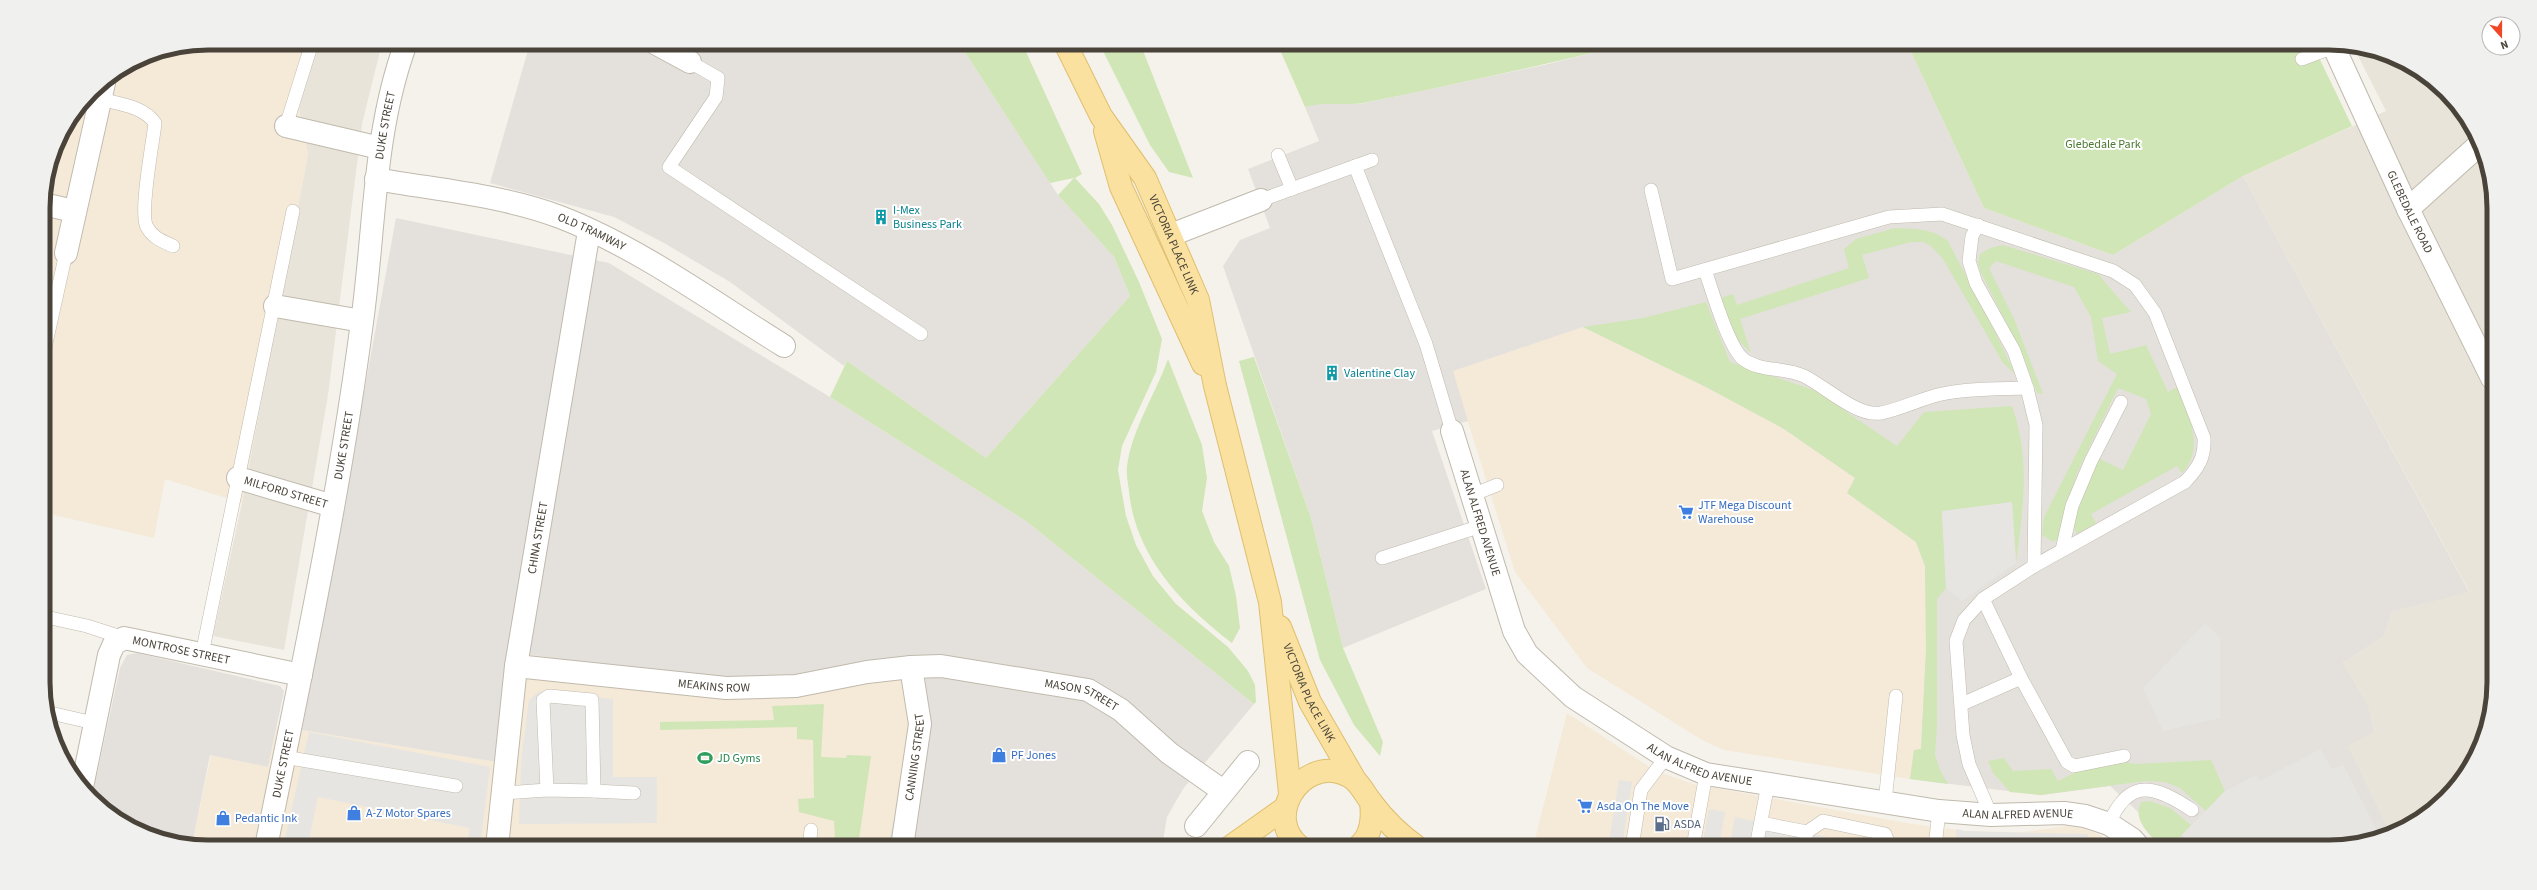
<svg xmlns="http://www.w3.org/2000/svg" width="2537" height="890" font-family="'Source Sans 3',sans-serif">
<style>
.residential{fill:#e8e4d9}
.commercial{fill:#f5e9d8}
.industrial{fill:#e4e1dc}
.green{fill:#d0e6b6}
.parking{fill:#e6e5e2}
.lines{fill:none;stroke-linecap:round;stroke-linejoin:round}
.service-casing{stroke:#c0baad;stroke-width:14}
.minor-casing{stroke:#c0baad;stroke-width:24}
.tertiary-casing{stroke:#c0baad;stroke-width:24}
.primary-casing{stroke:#dfbf6e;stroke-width:24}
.service{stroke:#fff;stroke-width:13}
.minor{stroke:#fff;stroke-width:22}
.tertiary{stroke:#fff;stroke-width:22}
.primary{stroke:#fae19f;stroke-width:22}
.labels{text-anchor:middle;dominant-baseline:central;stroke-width:4;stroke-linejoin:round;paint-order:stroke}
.street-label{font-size:12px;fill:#494339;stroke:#fff}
.park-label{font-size:12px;fill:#49782e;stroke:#fff}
.culture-label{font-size:12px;fill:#0d838f;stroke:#fff;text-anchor:start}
.shop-label{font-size:12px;fill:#366cbe;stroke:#fff;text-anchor:start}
.leisure-label{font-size:12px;fill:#27864d;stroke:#fff;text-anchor:start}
.service-label{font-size:12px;fill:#4e5e75;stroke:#fff;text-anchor:start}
.rim{fill:none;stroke:#494339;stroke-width:5}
</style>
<rect width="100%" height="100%" fill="#f5f2eb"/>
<!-- residential -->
<g class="residential">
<path d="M311 43H382L362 124 328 395 284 650 213 636 242 503 308 154 299 110Z"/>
<path d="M2353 46 2372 49 2420 71 2453 99 2477 135 2491 176 2494 682 2488 725 2466 773 2441 801 2390 831 2348 746 2367 703 2343 663 2384 636 2392 612 2469 591 2243 176 2386 111Z"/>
</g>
<!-- commercial -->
<g class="commercial">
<path d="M208 43H311L299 110 308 154 242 503 165 479 154 538 45 513 43 197 56 145 91 91 145 55Z"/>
<path d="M1583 327 1706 387 1784 429 1855 478 1847 493 1916 542 1925 566 1926 650 1921 749 1914 750 1910 779 1724 750 1702 740 1587 668 1515 572 1452 371Z"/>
<path d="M512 652 650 672 906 657 912 728 888 847H208L192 845 211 755 268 767 277 726 503 763Z"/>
<path d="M1567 713 1654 770 1693 784 1907 823 1964 831 2016 833 2068 826 2083 828 2100 835 2113 847H1533Z"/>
<path d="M2441 801 2430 813 2391 833 2390 831Z"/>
</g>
<!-- industrial -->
<g class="industrial">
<path d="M530 43H959L1058 195 1114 257 1130 296 986 458 847 361 844 366 730 282 664 243 614 217 490 183Z"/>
<path d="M1632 43H1907L1984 208 2113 255 2243 176 2469 592 2392 612 2384 636 2343 663 2367 703 2374 732 2348 746 2391 833 2382 838 2340 847H2176L2110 786 2041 795 1910 779 1914 750 1921 749 1926 650 1925 566 1916 542 1847 493 1855 478 1784 429 1706 387 1583 327 1453 371 1468 421 1432 431 1486 589 1343 648 1311 518 1223 266 1240 240 1270 228 1248 169 1319 141 1305 107 1320 103 1360 104 1544 65Z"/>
<path d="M396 218 609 263 830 397 1026 521 1254 704 1183 789 1167 817 1162 847 1116 845 1115 847H888L912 728 906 657 786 680 650 672 512 652 503 763 302 730Z"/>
<path d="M137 653 280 686 284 691 268 767 210 755 192 845 165 841 125 825 92 797 120 668 127 655Z"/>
</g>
<!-- green -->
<g class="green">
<path d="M959 43H1022L1082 174 1075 178 1099 204 1112 225 1139 282 1162 339 1156 372 1122 446 1118 470 1126 516 1136 545 1153 576 1176 604 1228 647 1248 671 1255 685 1256 702 1254 704 1026 521 830 397 847 361 986 458 1130 296 1114 257 1058 195 1074 178 1050 183Z"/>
<path d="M1099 43H1140L1193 178 1169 172 1150 145Z"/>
<path d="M1277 43H1632C1544 65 1456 84 1368 102 1347 107 1326 101 1305 107Z"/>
<path d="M1907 43H2312L2352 126 2243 176 2113 255 1984 208Z"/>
<path d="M1895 228C1915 229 1932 228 1948 241L1993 328 2015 374 2003 363 1943 259 1932 247 1924 242H1911L1862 255 1869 278 1740 319 1751 353 1736 338 1721 298 1733 294 1737 305 1849 268 1844 249 1856 239Z"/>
<path d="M2003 245 2098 274 2131 312 2102 318 2110 354 2146 345 2168 392 2177 387C2188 414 2206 448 2182 473L2177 466 2091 514 2096 523 2077 534 2073 526 2084 490 2098 458 2123 470 2151 414 2146 399 2118 388 2077 473 2058 539 2053 542 2042 535 2044 517 2117 374 2098 361 2091 317 2074 287 1996 261 1989 268 2015 321 2043 394 2037 393 2023 356 1981 273 1978 263 1980 254 1990 248Z"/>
<path d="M1706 302 1730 362 1814 390 1897 446 1924 412 2012 406C2031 460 2023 508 2016 563L2012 502 1942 512 1946 588 1937 599V726L1935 755 1940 770 1948 784 1910 779 1914 750 1921 749 1926 650 1925 566 1916 542 1847 493 1855 478 1784 429 1706 387 1583 327 1643 318Z"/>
<path d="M1254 357 1311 518 1343 648 1383 742 1380 756 1354 725 1320 660 1239 361Z"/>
<path d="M1168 359 1202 445 1207 478 1202 511 1214 542 1229 566 1236 596 1240 628 1232 643C1182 605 1135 556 1129 491 1128 483 1126 474 1127 467 1131 431 1156 393 1168 359Z"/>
<path d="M824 704 821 757 846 758 847 755 871 756 858 846 864 847H832L835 838 834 821 799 812 798 799 814 798 813 740 797 739V727L660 730V722L774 720 772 706Z"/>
<path d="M2004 758 2013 771 2051 769 2058 781 2080 770 2119 761 2136 764 2211 760 2225 791 2206 811 2180 788 2165 782 2145 781 2041 795 2010 792 1993 773 1988 761Z"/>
<path d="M2150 801 2170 808 2191 825 2174 844 2176 847H2161C2150 834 2132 821 2141 802Z"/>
</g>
<!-- parking -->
<g class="parking">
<path d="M2012 502 2016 563 1962 601 1946 588 1942 511Z"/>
<path d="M2205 623 2220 638V718L2163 731 2143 688Z"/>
<path d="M540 691 613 699V777H657V823L519 824 521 762 529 700Z"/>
<path d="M309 732 490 767 480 847H466L470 828 318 797 308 844 321 847H283Z"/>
<path d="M2320 749 2332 769 2343 765 2381 838 2340 847H2195L2182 835 2225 791 2256 775 2260 781Z"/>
<path d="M1619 780 1632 782 1622 847H1608Z"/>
<path d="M1709 809 1725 812 1719 847H1702Z"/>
<path d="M1735 817 1836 839 1834 847H1729Z"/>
<path d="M1956 829 1964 831 2088 834V847H1957Z"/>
</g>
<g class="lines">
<!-- service casing -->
<g class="service-casing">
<g id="service">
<path d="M2302 59 2334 47"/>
<path d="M690 62 718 78 716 97 669 167 921 334"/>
<path d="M100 99C119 104 143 106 155 123 153 142 139 214 147 227 153 238 162 241 173 246"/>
<path d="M286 126 312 43"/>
<path d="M1278 155 1292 189"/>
<path d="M1355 166 1426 344 1452 431"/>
<path d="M1651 190 1672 279 1889 217 1942 214 2113 271 2135 285 2155 313 2204 438C2205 458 2198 468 2185 482L2034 566 1983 599 1964 620 1956 641 1963 735 1969 764 1991 815"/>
<path d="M1261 200 1372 160"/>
<path d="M1978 225 1972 236 1969 261 1976 283 2014 351 2027 388 2036 425 2034 566"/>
<path d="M1705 270C1712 290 1728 346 1743 359 1760 372 1785 367 1804 376 1826 387 1857 417 1881 413 1902 409 1922 398 1942 394 1969 388 1999 389 2027 388"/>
<path d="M44 352 66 253"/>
<path d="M1472 495 1497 485"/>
<path d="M2062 550 2072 506 2091 461 2121 402"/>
<path d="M1382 558 1481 526"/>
<path d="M1983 599 2021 678 2067 762 2074 766 2124 756"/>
<path d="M46 617 87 626 124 638"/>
<path d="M202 654 293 211"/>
<path d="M1962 704 2021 678"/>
<path d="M46 712 94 723"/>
<path d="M284 757 456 786"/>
<path d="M594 791 634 793"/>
<path d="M503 793 547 790 594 791 592 700 549 696 543 700 547 790"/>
<path d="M1885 802 1896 696"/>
<path d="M1761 823 1807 832 1804 847"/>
<path d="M2109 824C2129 776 2156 786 2192 810"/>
<path d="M1807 832 1823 821 1885 834 1890 847"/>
<path d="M809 847 811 830"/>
<path d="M1632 847 1641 790 1666 757"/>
<path d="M1693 847 1706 774"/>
<path d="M1756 847 1768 784"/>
<path d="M1935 847 1939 811"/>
</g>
</g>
<!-- minor casing -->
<g class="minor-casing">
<g id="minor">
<path d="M655 43 690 62"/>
<path d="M286 126 380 148"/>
<path id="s1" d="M376 179C437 190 502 195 560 217 638 247 713 302 784 346"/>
<path d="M43 204 74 211"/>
<path d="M2408 209 2480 144"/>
<path d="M1171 235 1261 200"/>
<path d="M66 253 104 83"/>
<path d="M275 306 362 321"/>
<path id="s2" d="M1452 431 1514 631 1527 654 1573 697 1666 757 1706 774 1939 811 1991 815 2064 813 2085 816 2109 824 2132 839 2139 847"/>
<path id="s3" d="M238 478 333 506"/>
<path id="s4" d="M516 666 726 688 796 686 867 672 911 667 941 666 1088 690 1121 710 1169 753 1223 791"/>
<path id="s5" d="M82 787 109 655 114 644 124 638 301 675"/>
<path d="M1196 826 1248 762"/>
<path id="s6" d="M497 847 516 666 589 231"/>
<path id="s7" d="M902 847 920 724 911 667"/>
</g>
</g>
<!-- tertiary casing -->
<g class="tertiary-casing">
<g id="tertiary">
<path id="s8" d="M2332 43 2408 209 2492 378"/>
<path id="s9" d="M266 847C301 673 339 499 362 322 375 229 373 132 406 43"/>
</g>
</g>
<!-- primary casing -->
<g class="primary-casing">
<g id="primary">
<path id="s10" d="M1065 43 1101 116 1145 178 1198 300 1215 386 1270 602 1290 793"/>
<path d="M1105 131 1121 187 1203 364"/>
<path id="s11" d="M1280 627 1310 702 1355 780"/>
<path d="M1230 847 1285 808"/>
<path d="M1300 847C1263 818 1300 759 1342 773 1358 778 1362 790 1371 802 1383 818 1400 835 1417 847"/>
<path d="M1358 847C1372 836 1373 818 1371 802"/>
</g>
</g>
<!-- service -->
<use href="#service" class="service"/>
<!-- minor -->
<use href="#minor" class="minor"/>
<!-- tertiary -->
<use href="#tertiary" class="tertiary"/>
<!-- primary -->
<use href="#primary" class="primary"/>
</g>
<!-- icons -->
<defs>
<g id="building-bare" transform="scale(1.2)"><path d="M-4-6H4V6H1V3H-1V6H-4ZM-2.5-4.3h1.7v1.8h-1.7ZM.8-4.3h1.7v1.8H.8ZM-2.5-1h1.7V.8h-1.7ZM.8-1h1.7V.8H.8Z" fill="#0f9aa8" stroke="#fff" stroke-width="2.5" paint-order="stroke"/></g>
<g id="supermarket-bare" transform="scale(1.2)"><path d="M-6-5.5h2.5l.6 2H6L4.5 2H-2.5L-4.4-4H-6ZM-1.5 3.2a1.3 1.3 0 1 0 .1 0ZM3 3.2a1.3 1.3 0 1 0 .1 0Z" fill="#3f7fe0" stroke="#fff" stroke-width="2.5" paint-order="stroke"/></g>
<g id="shop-bare" transform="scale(1.2)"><path d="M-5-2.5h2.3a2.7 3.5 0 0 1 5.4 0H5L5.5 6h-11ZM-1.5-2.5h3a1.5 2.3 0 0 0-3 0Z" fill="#3f7fe0" stroke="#fff" stroke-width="2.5" paint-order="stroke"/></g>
<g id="stadium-bare" transform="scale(1.2)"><path d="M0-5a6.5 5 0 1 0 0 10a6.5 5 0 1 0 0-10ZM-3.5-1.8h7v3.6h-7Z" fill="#2e9e5b" stroke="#fff" stroke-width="2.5" paint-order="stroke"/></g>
<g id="fuel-bare" transform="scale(1.2)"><path d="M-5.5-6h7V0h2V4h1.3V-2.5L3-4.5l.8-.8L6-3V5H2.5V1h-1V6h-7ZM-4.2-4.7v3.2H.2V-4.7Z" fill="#5c6f8a" stroke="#fff" stroke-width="2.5" paint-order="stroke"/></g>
</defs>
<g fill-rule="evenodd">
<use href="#building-bare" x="881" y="217"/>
<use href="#building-bare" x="1332" y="373"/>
<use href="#supermarket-bare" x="1686" y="512"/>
<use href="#shop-bare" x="999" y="755"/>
<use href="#stadium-bare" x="705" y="758"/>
<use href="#supermarket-bare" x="1585" y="806"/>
<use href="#shop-bare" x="354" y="813"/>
<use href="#shop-bare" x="223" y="818"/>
<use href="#fuel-bare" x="1662" y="824"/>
</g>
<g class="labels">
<!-- street labels -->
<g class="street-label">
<text stroke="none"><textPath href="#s9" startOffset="732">DUKE STREET</textPath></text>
<text stroke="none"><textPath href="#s8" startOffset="186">GLEBEDALE ROAD</textPath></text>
<text stroke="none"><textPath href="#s1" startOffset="223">OLD TRAMWAY</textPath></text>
<text stroke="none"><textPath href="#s10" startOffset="230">VICTORIA PLACE LINK</textPath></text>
<text stroke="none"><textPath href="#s9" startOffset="409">DUKE STREET</textPath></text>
<text stroke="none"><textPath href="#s3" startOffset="50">MILFORD STREET</textPath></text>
<text stroke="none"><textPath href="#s2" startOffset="96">ALAN ALFRED AVENUE</textPath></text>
<text stroke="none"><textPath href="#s6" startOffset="312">CHINA STREET</textPath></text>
<text stroke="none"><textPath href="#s5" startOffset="217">MONTROSE STREET</textPath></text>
<text stroke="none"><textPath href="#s4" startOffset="199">MEAKINS ROW</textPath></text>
<text stroke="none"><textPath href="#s11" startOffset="72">VICTORIA PLACE LINK</textPath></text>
<text stroke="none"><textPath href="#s4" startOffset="572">MASON STREET</textPath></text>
<text stroke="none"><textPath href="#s7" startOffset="91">CANNING STREET</textPath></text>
<text stroke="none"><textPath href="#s2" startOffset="444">ALAN ALFRED AVENUE</textPath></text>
<text stroke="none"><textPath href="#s9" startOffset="85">DUKE STREET</textPath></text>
<text stroke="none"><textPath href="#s2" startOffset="768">ALAN ALFRED AVENUE</textPath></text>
</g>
<!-- park labels -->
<g class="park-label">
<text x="2103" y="144">Glebedale Park</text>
</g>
<!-- culture labels -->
<g class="culture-label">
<text x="893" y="210">I-Mex<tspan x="893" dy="14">Business Park</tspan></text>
<text x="1344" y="373">Valentine Clay</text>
</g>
<!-- shop labels -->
<g class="shop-label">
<text x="1698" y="505">JTF Mega Discount<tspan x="1698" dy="14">Warehouse</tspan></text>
<text x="1011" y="755">PF Jones</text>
<text x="1597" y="806">Asda On The Move</text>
<text x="366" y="813">A-Z Motor Spares</text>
<text x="235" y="818">Pedantic Ink</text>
</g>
<!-- leisure labels -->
<g class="leisure-label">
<text x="717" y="758">JD Gyms</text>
</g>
<!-- service labels -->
<g class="service-label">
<text x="1674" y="824">ASDA</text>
</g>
</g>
<!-- crop -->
<path d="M0 0H2537V890H0ZM208 50H2329A158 158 0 0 1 2487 208V682A158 158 0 0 1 2329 840H208A158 158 0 0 1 50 682V208A158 158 0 0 1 208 50Z" fill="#f0f0ef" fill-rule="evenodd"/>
<path class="rim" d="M208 50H2329A158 158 0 0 1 2487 208V682A158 158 0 0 1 2329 840H208A158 158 0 0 1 50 682V208A158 158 0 0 1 208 50Z"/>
<!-- north arrow -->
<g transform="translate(2501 36) rotate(159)"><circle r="19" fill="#ffffff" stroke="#b6b4b0"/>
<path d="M0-3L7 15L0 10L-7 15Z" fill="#f04826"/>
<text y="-6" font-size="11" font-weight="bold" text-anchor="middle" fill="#494339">N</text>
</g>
</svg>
